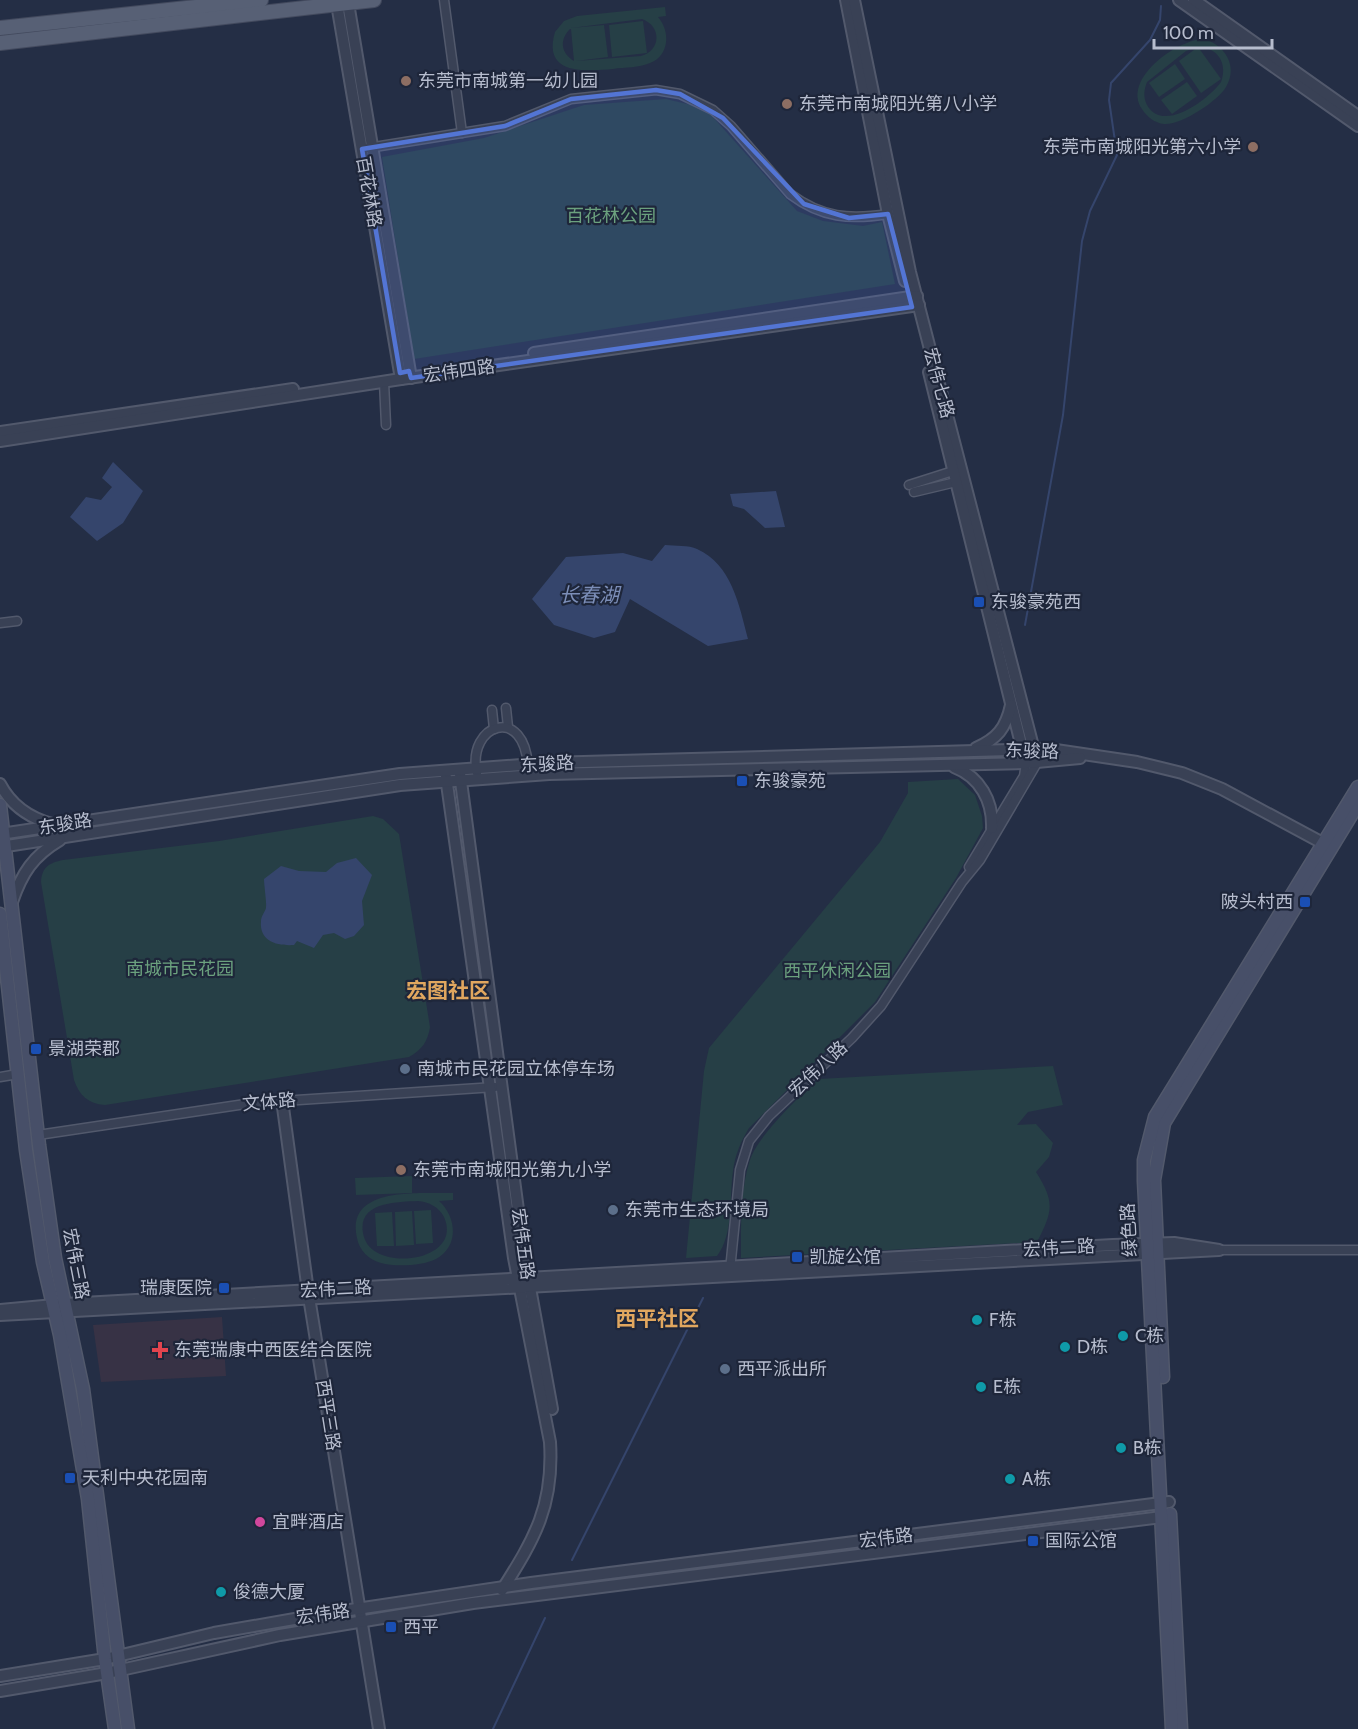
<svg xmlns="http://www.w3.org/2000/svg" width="1358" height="1729" font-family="Cabin,'Noto Sans SC',sans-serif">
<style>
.medical{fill:#373245}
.green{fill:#263f46;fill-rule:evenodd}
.water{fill:#35456c}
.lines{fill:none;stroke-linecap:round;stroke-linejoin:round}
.stream{stroke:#35456c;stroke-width:2}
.minor-casing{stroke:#52596c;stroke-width:11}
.tertiary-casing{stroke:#52596c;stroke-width:14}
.secondary-casing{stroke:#52596c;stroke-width:15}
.primary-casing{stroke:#434a5e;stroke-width:16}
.minor{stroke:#394155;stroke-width:8}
.tertiary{stroke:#394155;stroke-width:10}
.secondary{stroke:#474f68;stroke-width:12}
.primary{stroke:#576075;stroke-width:14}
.marked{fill:#5375d4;fill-opacity:0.2;stroke:#5375d4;stroke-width:4.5;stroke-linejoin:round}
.education-dot{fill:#8d6e63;stroke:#1e263a;stroke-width:2}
.transit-dot{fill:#1a4fb4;stroke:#1e263a;stroke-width:2}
.service-dot{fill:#5c6f8a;stroke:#1e263a;stroke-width:2}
.culture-dot{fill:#0f9aa8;stroke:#1e263a;stroke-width:2}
.health-dot{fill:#e0444e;stroke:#1e263a;stroke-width:2}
.hotel-dot{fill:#d1479c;stroke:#1e263a;stroke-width:2}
.labels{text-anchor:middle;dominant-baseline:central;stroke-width:4.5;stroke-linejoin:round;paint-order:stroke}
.poi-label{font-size:18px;fill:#b7bdce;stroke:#1e263a;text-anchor:start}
.street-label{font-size:18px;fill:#b7bdce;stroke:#1e263a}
.park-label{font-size:18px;fill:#6ba17e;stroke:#1e263a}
.water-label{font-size:20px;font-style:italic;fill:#7c8eb8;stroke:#1e263a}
.quarter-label{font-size:21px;font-weight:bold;fill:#e1a75f;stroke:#1e263a}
</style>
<rect width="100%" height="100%" fill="#242e45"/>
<!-- medical -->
<path class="medical" d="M222 1317 226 1376 101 1382 93 1325Z"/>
<!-- green -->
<g class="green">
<path d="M665 7 666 16 658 17C671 32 669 56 650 63 639 68 625 67 613 69 586 71 542 76 555 32L564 21 577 16ZM642 19C662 26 661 51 641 56L576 61 608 57 604 25 571 28ZM570 29H571L574 61C561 53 559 40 570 29Z"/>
<path d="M643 21 647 53 612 57 609 25Z"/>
<path d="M1202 39C1224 43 1239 66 1226 87 1218 101 1180 126 1164 124 1155 123 1147 117 1142 109 1122 79 1176 41 1202 39ZM1198 47C1218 47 1228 64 1221 82 1209 99 1163 134 1147 105 1143 97 1144 90 1147 82L1186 51Z"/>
<path d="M1198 47 1221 79 1201 93 1179 61Z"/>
<path d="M1175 64 1185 79 1159 97 1149 83Z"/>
<path d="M1187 82 1197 96 1172 114 1161 100Z"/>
<path d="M666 99 691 105 711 115 797 211 823 221 863 226 882 222 895 284 414 359 382 157 484 138 584 105Z"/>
<path d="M958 779 975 795 982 816 983 828 956 878 875 1002 749 1128C741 1141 735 1155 733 1171 729 1198 734 1234 717 1256L686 1258 704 1071 709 1048 880 842 908 793V782Z"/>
<path d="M373 816 383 819 399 834 430 1027C428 1041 422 1050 409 1057L105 1105C88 1104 79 1095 74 1080L41 882C42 867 49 863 63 860L219 841Z"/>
<path d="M1053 1066 1063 1105 1028 1112 1017 1125 1036 1124 1053 1143 1049 1157 1036 1172C1055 1202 1053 1211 1037 1242L741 1258C741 1226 740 1191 750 1160 757 1137 800 1095 819 1079Z"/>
<path d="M412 1176V1193L356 1195 355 1178Z"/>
<path d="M453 1193V1200L439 1201C457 1217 459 1247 436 1259 422 1266 395 1267 381 1263 369 1260 359 1250 357 1238 345 1185 422 1194 453 1193ZM418 1201C429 1202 439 1207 444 1217 464 1262 374 1273 364 1237 354 1202 396 1202 418 1201Z"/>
<path d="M431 1210 433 1243 416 1244 414 1211Z"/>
<path d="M412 1211 414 1245 396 1246 395 1212Z"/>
<path d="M392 1212 394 1246H377L375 1213Z"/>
</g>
<!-- water -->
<g class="water">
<path d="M113 462 143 491 123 523 97 541 70 517 86 497 101 500 112 487 102 478Z"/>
<path d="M776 491 785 527 765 528 744 509 733 506 730 494Z"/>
<path d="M665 545C675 546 689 545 697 549 732 565 739 605 748 639L708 646 630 599 615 632 594 638 554 625 532 599 566 557 623 553 652 561Z"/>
<path d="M356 858 372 875 362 901 364 925 354 936 345 939 334 933 323 935 314 948 297 941 294 945C278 946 259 942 261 921 261 916 265 912 266 908 267 904 264 885 264 879L281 866 299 871 326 872 337 863Z"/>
</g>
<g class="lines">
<!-- stream -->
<g class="stream">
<path d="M1025 625 1063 415 1082 241 1090 211 1117 155 1109 100 1111 83 1150 40 1160 20 1161 6"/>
<path d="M572 1560 703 1298"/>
<path d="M493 1729 545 1618"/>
</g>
<!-- minor casing -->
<g class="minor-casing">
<g id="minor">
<path d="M444 0 462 133"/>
<path d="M368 148 505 126 571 99 656 90 680 94 713 110 731 126 790 194C822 218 850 220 888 214"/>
<path d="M384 382 386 425"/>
<path d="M909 485 953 471"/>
<path d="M914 492 956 482"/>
<path d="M0 623 17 621"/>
<path d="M506 708 508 727"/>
<path d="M492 710 494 729"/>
<path d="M477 773C466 724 526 703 528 769"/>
<path d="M969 867 1024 776 1026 763"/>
<path d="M0 1077 18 1074"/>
<path d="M38 1135 252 1103 495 1087"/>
<path d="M1219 1250H1358"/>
<path d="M730 1270 740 1170 749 1141 769 1116 852 1038 881 1006 962 882 980 860 1037 763"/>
</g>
</g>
<!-- tertiary casing -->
<g class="tertiary-casing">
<g id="tertiary">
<path d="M846 0 888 214 905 281"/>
<path d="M854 0 910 272 1035 754"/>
<path d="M1179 0 1358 126"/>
<path d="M1194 0 1358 116"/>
<path d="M348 3 411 378"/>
<path d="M337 4 401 379"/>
<path d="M534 353 917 296"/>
<path d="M929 372 1024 756"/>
<path d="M0 432 293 389"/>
<path d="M0 441 401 379 919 305"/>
<path d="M976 748C997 739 1006 728 1011 705"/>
<path d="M954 767C980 777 993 801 992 828"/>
<path d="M460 774 524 1255 552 1409"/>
<path d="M446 777 514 1258 550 1442C554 1505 535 1538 502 1590"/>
<path d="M0 784C11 805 30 818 52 824"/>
<path d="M0 834 400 774 547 763 1049 749 1137 762 1182 773 1222 789 1330 847"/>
<path d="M0 847 400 785 549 774 1026 763 1080 758"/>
<path d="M12 902C22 873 33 856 60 840"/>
<path d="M282 1100 308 1291 379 1729"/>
<path d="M0 1310 65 1304 1113 1245 1174 1243 1219 1250 0 1315"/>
<path d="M0 1676 105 1659 214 1633 323 1614 531 1583 1169 1502"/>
<path d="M0 1691 107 1673 280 1635 473 1603 1170 1516"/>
</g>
</g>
<!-- secondary casing -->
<g class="secondary-casing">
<g id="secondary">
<path d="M0 805 39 1145 55 1258 83 1389 128 1729"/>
<path d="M0 914 26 1150 43 1262 60 1335 88 1499 105 1659 115 1729"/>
<path d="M1163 1377 1154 1180 1164 1123 1358 804"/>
<path d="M1170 1514 1181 1729"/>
<path d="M1172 1729 1144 1181V1160L1155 1117 1358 787"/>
</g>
</g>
<!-- primary casing -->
<g class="primary-casing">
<g id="primary">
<path d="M0 28 261 0"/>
<path d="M0 43 374 0"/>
</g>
</g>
<!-- minor -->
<use href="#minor" class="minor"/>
<!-- tertiary -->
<use href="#tertiary" class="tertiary"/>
<!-- secondary -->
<use href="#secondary" class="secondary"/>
<!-- primary -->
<use href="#primary" class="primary"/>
</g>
<!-- marked area -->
<path class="marked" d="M656 90 680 94 723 118 804 204 849 218 888 214 912 307 411 378 409 371 400 373 362 149 505 126 571 99Z"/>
<!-- markers -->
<g class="education-dot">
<circle cx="406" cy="81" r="6"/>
<circle cx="787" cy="104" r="6"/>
<circle cx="1253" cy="147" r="6"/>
<circle cx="401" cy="1170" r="6"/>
</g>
<g class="transit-dot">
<rect x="973" y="596" width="12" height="12" rx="3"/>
<rect x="736" y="775" width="12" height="12" rx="3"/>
<rect x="1299" y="896" width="12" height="12" rx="3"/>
<rect x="30" y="1043" width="12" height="12" rx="3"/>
<rect x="791" y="1251" width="12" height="12" rx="3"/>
<rect x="218" y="1282" width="12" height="12" rx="3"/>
<rect x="64" y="1472" width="12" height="12" rx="3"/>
<rect x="1027" y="1535" width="12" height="12" rx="3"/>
<rect x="385" y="1621" width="12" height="12" rx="3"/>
</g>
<g class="service-dot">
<circle cx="405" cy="1069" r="6"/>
<circle cx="613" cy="1210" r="6"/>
<circle cx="725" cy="1369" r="6"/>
</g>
<g class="culture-dot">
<circle cx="977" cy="1320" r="6"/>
<circle cx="1123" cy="1336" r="6"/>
<circle cx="1065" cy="1347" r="6"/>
<circle cx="981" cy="1387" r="6"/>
<circle cx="1121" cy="1448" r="6"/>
<circle cx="1010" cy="1479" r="6"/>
<circle cx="221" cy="1592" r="6"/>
</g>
<path class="health-dot" d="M157 1341h6v6h6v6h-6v6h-6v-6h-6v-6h6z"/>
<circle class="hotel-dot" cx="260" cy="1522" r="6"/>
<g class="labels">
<!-- poi labels -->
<g class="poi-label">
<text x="418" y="81">东莞市南城第一幼儿园</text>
<text x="799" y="104">东莞市南城阳光第八小学</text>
<text x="1241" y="147" text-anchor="end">东莞市南城阳光第六小学</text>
<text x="991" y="602">东骏豪苑西</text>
<text x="754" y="781">东骏豪苑</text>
<text x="1293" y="902" text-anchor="end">陂头村西</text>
<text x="48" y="1049">景湖荣郡</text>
<text x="417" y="1069">南城市民花园立体停车场</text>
<text x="413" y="1170">东莞市南城阳光第九小学</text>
<text x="625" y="1210">东莞市生态环境局</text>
<text x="809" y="1257">凯旋公馆</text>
<text x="212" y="1288" text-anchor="end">瑞康医院</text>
<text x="989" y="1320">F栋</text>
<text x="1135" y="1336">C栋</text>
<text x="1077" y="1347">D栋</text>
<text x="174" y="1350">东莞瑞康中西医结合医院</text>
<text x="737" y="1369">西平派出所</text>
<text x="993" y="1387">E栋</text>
<text x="1133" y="1448">B栋</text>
<text x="82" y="1478">天利中央花园南</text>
<text x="1022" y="1479">A栋</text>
<text x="272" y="1522">宜畔酒店</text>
<text x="1045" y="1541">国际公馆</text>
<text x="233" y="1592">俊德大厦</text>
<text x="403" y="1627">西平</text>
</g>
<!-- street labels -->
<g class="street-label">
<text transform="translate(369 192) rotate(80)">百花林路</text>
<text transform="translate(459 371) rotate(-8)">宏伟四路</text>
<text transform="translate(939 383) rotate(75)">宏伟七路</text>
<text transform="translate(1032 751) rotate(2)">东骏路</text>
<text transform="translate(547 764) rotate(-3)">东骏路</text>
<text transform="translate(65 824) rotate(-9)">东骏路</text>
<text transform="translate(818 1069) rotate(-43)">宏伟八路</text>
<text transform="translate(269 1102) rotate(-5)">文体路</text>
<text transform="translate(1129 1230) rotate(-93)">绿色路</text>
<text transform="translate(523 1244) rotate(82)">宏伟五路</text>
<text transform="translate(1059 1248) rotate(-3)">宏伟二路</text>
<text transform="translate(76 1264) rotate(79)">宏伟三路</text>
<text transform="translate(336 1289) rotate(-3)">宏伟二路</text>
<text transform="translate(328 1415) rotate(81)">西平三路</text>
<text transform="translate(886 1538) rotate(-7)">宏伟路</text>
<text transform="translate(323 1614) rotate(-8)">宏伟路</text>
</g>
<!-- park labels -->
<g class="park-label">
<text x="611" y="216">百花林公园</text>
<text x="180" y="969">南城市民花园</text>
<text x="837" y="971">西平休闲公园</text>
</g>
<!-- water labels -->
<g class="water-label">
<text x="589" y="595">长春湖</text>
</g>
<!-- quarter labels -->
<g class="quarter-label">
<text x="448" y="990">宏图社区</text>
<text x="657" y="1318">西平社区</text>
</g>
</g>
<!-- scale -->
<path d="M1154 39v9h118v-9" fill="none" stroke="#b7bdce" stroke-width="3"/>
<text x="1163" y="39" font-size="18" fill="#b7bdce" stroke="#1e263a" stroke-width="4.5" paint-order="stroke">100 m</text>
</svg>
